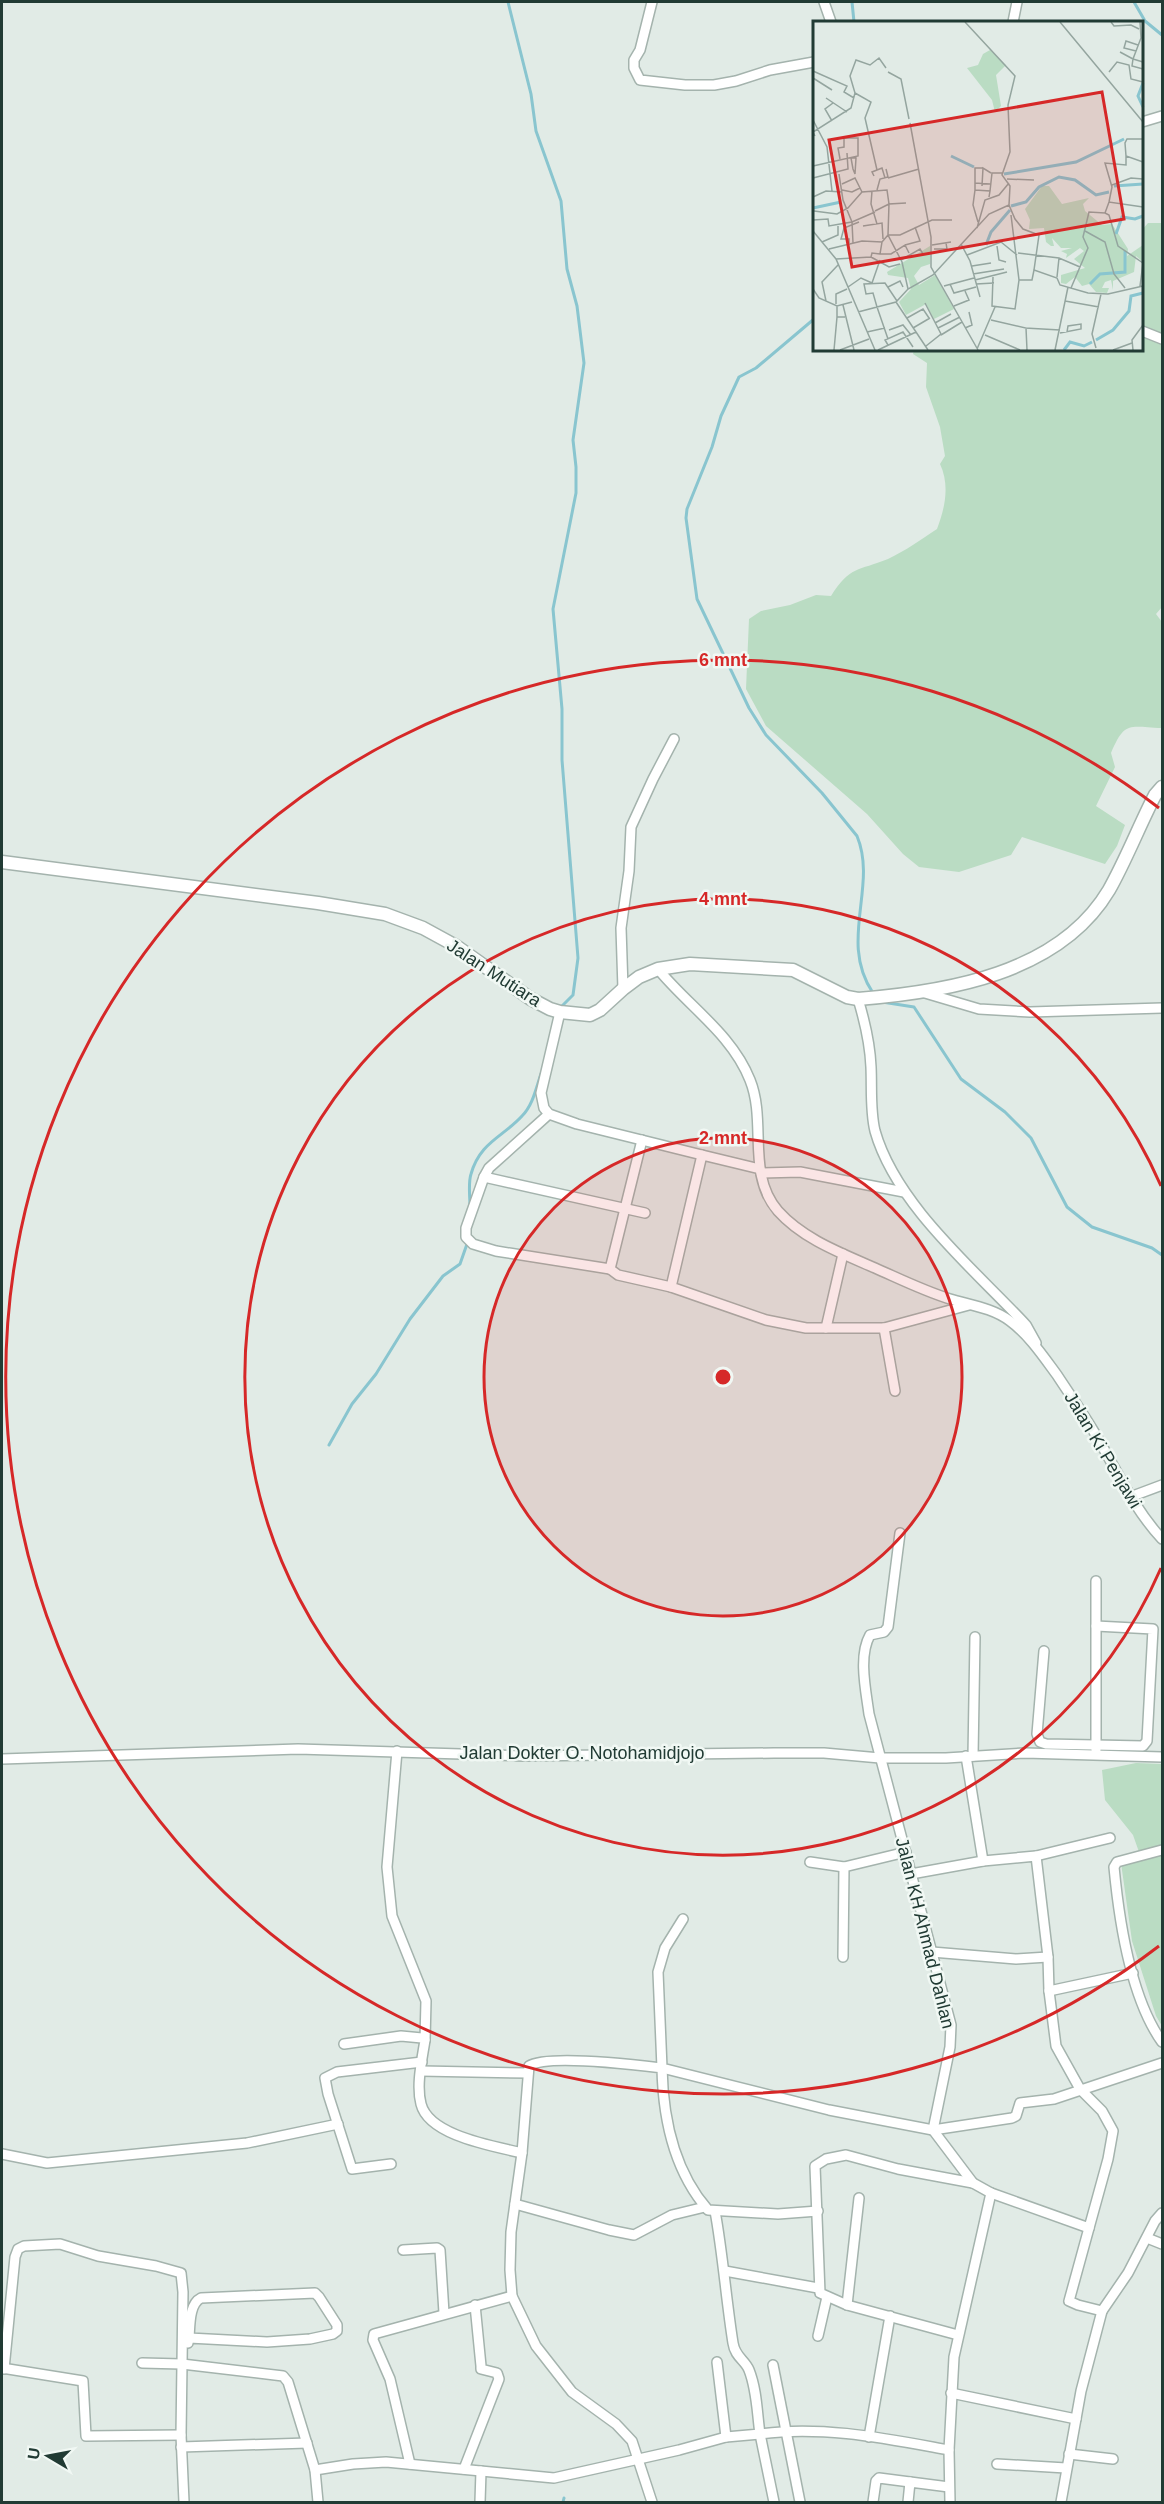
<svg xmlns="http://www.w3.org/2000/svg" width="1164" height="2504" font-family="Helvetica,sans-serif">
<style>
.green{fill:#badcc3}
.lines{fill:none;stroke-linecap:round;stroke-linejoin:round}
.stream{stroke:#89c5cf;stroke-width:3}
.minor-casing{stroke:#a4b3ad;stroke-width:12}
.tertiary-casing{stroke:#a4b3ad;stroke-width:15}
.minor{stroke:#fff;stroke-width:9}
.tertiary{stroke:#fff;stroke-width:12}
.ring{fill:none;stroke:#d62828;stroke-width:3}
.labels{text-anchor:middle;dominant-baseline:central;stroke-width:5;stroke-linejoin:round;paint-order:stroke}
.street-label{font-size:18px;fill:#213b34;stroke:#f1f8f4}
.inset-river{fill:none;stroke:#89c5cf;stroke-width:3}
.inset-road{fill:none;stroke:#94a59f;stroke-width:1.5}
.view{fill:#d62828;fill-opacity:0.15;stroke:#d62828;stroke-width:3}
.inset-edge{fill:none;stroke:#213b34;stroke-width:3}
.centre{fill:#d62828;stroke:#f1f8f4;stroke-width:3}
.ring-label{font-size:18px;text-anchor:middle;font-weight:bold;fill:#d62828;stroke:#f1f8f4;stroke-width:5;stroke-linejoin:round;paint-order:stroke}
</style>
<rect width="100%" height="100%" fill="#e1ebe6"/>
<!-- green -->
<g class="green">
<path d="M1148 223H1162V607L1156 614 1162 622V728C1129 727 1125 720 1111 753L1115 767 1096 806 1125 825 1117 846 1105 864 1022 837 1011 855 959 872 919 867 903 854 867 814 766 726 746 689 749 619 761 611 790 605 816 595 831 596C850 566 858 571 888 559 905 551 922 539 937 529 945 508 950 485 940 464L945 456 940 427 926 387 927 363 913 354 914 350H1142V230Z"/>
<path d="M1136 1763 1162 1764V2026L1156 2016 1132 1941 1121 1863 1139 1852 1133 1835 1105 1800 1102 1770Z"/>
</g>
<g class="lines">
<!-- stream -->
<g class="stream">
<path d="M508 2 531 94 536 131 561 201 567 269 577 306 584 363 573 440 576 467V493L553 609 562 709V760L578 958 573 995 561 1007"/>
<path d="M852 2 854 22"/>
<path d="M1134 2 1145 21 1162 35"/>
<path d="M814 319 756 368 739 377 721 416 712 447 687 509 686 518 697 599 749 708 766 735 822 793 857 836C878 887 838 941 873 993"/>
<path d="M882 1002 914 1007 961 1079 1005 1112 1031 1138 1067 1207 1092 1227 1152 1248 1162 1255"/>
<path d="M470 1206C470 1197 468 1183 471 1174 480 1142 503 1137 522 1116 533 1105 536 1088 541 1074"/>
<path d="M329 1445 352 1404 376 1374 410 1319 443 1276 460 1264 467 1244"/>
<path d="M563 2502 564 2498"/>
</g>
<!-- minor casing -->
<g class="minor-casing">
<g id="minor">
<path d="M652 2 640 50 634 60V68L640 80 685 85H714L736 81 770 70 814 62"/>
<path d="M824 2 831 22"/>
<path d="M1013 22 1017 2"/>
<path d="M1142 122 1162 116"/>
<path d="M1142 331 1162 339"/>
<path d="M658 969C688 1006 732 1034 750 1080 767 1122 746 1174 778 1211 803 1239 841 1253 875 1268 900 1279 924 1291 950 1299 970 1305 993 1308 1010 1321 1029 1335 1043 1356 1057 1375 1072 1398 1088 1420 1101 1444 1120 1477 1136 1511 1162 1539"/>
<path d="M623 989 621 928 629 871 631 827 653 779 674 739"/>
<path d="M925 993 979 1009 1030 1012 1162 1008"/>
<path d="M858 999C865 1022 870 1043 871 1067 872 1088 870 1111 875 1131 896 1205 975 1270 1026 1325L1036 1343"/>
<path d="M560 1012 541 1093 544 1108 549 1114 577 1124 702 1155"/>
<path d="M549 1114 489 1168 484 1177 645 1213"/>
<path d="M642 1140 610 1269 618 1275 671 1287"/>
<path d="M760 1169 702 1155 671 1287 766 1320 806 1328H884L969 1305"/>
<path d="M761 1173 800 1172 904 1192"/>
<path d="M484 1177 466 1228V1237L473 1244 496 1251 610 1269"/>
<path d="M826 1328 843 1254"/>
<path d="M884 1328 895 1391"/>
<path d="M1130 1497 1162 1485"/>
<path d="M900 1533 888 1627 884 1632 870 1635C858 1656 866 1691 869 1714L951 2025 950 2047 933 2130 973 2183 991 2193 954 2357 949 2450 950 2502"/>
<path d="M1044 1651 1037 1734 1040 1742 1046 1744 1143 1746 1147 1741 1153 1629 1096 1626"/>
<path d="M1096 1750V1581"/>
<path d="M397 1751 387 1867 392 1916 426 2001 425 2040"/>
<path d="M966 1756 983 1861"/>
<path d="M973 1756 975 1637"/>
<path d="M2 1759 298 1749 524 1756 774 1753H824L880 1758H946L1025 1753 1162 1757"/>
<path d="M1162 1850 1117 1862 1114 1867C1119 1920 1130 1997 1162 2042"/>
<path d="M1036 1856 1110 1838"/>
<path d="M810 1862 844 1867"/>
<path d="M911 1874 983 1861 1036 1856 1048 1957 1049 1991"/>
<path d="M683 1919 665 1948 658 1972 662 2068 829 2110 933 2130 1012 2118 1016 2116 1020 2103 1054 2099 1162 2063"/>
<path d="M932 1952 1016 1959 1048 1957"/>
<path d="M843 1957 844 1867 906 1852"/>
<path d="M344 2044 401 2036 422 2038 425 2040C422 2060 416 2085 421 2104 429 2136 494 2146 522 2153"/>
<path d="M421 2071 528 2073"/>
<path d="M2 2154 47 2163 247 2143 338 2124"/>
<path d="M391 2164 352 2169 328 2094 325 2078 337 2072 422 2062"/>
<path d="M991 2193 1089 2228 1108 2159 1113 2131 1102 2111 1080 2089 1056 2046 1049 1991 1133 1973"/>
<path d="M515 2204 609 2230 634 2235 672 2215 705 2207"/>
<path d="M1089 2228 1069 2301 1078 2305 1102 2311 1128 2273 1155 2221 1162 2213"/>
<path d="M1147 2238 1162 2244"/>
<path d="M403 2250 437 2248 440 2250 444 2313"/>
<path d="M725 2271 818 2288"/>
<path d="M847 2305 859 2198"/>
<path d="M958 2335 847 2305 820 2293 815 2166 826 2159 846 2155 898 2169 973 2183"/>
<path d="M818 2336 827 2297"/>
<path d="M188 2343 189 2338C190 2325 189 2304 201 2298L315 2293 319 2297 337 2325V2331L333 2334 310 2339 267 2342 189 2338"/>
<path d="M717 2362 726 2437"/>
<path d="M142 2363 182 2364 283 2376 288 2382 315 2470 318 2502"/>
<path d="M773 2365 800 2502"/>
<path d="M2 2368 83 2381 86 2436 181 2435"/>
<path d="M4 2369 15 2257 18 2249 24 2246 60 2244 98 2256 156 2266 181 2273 183 2292 181 2435 184 2502"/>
<path d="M951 2393 1076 2419"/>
<path d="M869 2437 890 2316"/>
<path d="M181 2447 307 2443"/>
<path d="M1069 2454 1113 2459"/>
<path d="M410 2464 390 2379 373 2340 374 2334 512 2296"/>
<path d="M997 2464 1066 2468"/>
<path d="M464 2469 499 2379 497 2373 481 2369V2366L475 2305"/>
<path d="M315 2470 353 2464 386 2462 554 2478 679 2450 726 2437 760 2434C757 2413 757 2390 749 2370 745 2360 735 2357 733 2343 726 2299 723 2255 715 2211"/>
<path d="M480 2502 481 2471"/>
<path d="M652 2502 632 2441 616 2424 572 2392 536 2346 512 2296 510 2270 511 2232 522 2153 529 2066C547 2054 637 2065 662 2068 663 2118 674 2171 708 2210L778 2214 818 2211"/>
<path d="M774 2502 760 2434C822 2425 888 2439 949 2450"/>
<path d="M873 2502 876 2481 879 2478 910 2482"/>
<path d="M908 2502 910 2482 949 2487"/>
<path d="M1061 2502 1081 2391 1102 2311"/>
</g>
</g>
<!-- tertiary casing -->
<g class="tertiary-casing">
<path id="tertiary" d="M2 862 318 903 385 914 423 928 456 946 531 999 550 1009 560 1012 590 1015 600 1010 623 989 639 977 658 969 690 964 793 970 847 997 858 999C946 992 1059 974 1109 890 1126 860 1139 826 1155 795L1162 787"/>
</g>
<!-- minor -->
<use href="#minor" class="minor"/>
<!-- tertiary -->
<use href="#tertiary" class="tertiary"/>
</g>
<!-- distance rings -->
<circle cx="723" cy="1377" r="239" fill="#d62828" fill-opacity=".12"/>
<g class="ring">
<circle cx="723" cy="1377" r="239"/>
<path d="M1161 1568A478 478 0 1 1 1161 1186"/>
<path d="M1159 1946A717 717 0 1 1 1159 808"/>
</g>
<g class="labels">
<!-- street labels -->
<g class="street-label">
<text transform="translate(494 973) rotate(33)">Jalan Mutiara</text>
<text transform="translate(1103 1450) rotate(59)">Jalan Ki Penjawi</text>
<text x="582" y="1753">Jalan Dokter O. Notohamidjojo</text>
<text transform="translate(925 1933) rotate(76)">Jalan KH Ahmad Dahlan</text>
</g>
</g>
<!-- overview -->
<g transform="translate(813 21)">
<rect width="330" height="330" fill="#e1ebe6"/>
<path d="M177 29 193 44 183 54 188 85 182 91 179 79 154 47 165 44 170 33ZM229 165H236L249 183 276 177 270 183 272 190 289 204 299 203 315 228 314 235 330 224V241L323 235 321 251 300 260V269L298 259 292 261 289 267H296L294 272 283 271 276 263 269 265 262 256 253 263 248 262V254L272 247 261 238 271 230 267 227 253 237 254 233 248 230 259 227H248L239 217 241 225H238L233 221 231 207 216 208 217 199 212 188ZM117 225V243L108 246 101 255 106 264 122 254 141 288 121 298 113 283 93 294 86 281 98 268 95 257 75 254 74 251Z" fill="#badcc3"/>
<path class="inset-river" d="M330 62 325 75 330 86M138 135 161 146M191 153 263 141 311 118M301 165 330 163M198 185 213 181 226 166 246 156 262 159 283 174 296 171M0 187 28 181M303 213 309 196 322 198 330 195M173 224 178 211 197 189M277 263 287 253 312 251V230M283 319 300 309 316 290 318 275 330 272M251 329 257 321 271 325 279 321"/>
<path class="inset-road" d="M152 1 202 55 195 84 197 131 189 154 197 165 196 184 202 198 210 208 226 214 221 249 244 257 247 264 275 272 295 273 330 265M247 1 330 101M298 1 301 5 318 4 326 8M327 1 328 17 320 38 330 41M323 30 311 27 313 20 325 24M307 31 320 38 319 45 330 48M0 50 34 65 31 71 41 77M75 51 88 58 96 98M296 51 304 41 316 44 318 58 330 61M0 57 19 69M42 72 58 81 52 97 64 149M13 77 34 91M0 99 14 126 19 170M19 100 12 88 20 82M97 102 118 216V246L165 329M2 115 0 111 38 87 42 72 37 55 43 39 57 44 66 37 73 47M330 118H314L312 122 313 135 330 141M38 137H43L42 153 40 148ZM27 138 25 127 31 126V116M0 145 45 135V117H31M26 153 30 179 39 201 62 191M61 155 59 151 69 147 72 157M0 157 35 148 34 132M75 157 106 148M194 158 221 159M162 162V147H170M29 163 42 157 49 171M299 164 318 157 330 158M169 165 170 147 178 152M29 169 39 171 47 167M64 169 67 158 75 156 73 148M162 169V162L177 163M59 170 58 183 64 203M177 170 179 152H189M0 176 13 170 29 171M296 181 299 166 292 142 313 144V135M93 182 76 183 75 214 89 241 95 268M1 190 24 193 35 187 49 171 74 169 76 183 62 190M292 192 296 194 305 225 330 242 327 265M0 199 15 198 16 205 39 201 40 222M165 201 160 184 162 169 177 170 176 176M50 205 69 202 70 218M164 207 172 179 186 174 196 162M0 210 23 238 62 329M272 210 292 221 301 253 312 267M9 221 25 214V205M69 221 67 233H78L92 224 96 232M36 222V218H28L31 207 46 201M148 223 157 240 167 276M92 224 107 220 102 206M119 224 138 221M184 225 186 239 193 241M16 228 49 220 69 221 75 214H87L119 199H139M121 228H134L133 222M205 232 246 237 267 246M67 233 59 232 58 236 76 246 87 243M154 234 188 221 204 234M23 238 58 236M88 239 107 228 110 233M159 245 178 242M160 253 191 248M180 256 179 285 202 288 206 259 198 194M244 256 246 237M162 259 194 251M206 259H219L221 249M59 262 67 239M137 263 141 272 163 266M163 263 181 262M131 265 161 257M35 266 48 257 59 262M75 266 87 260 90 266M258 267 275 227 270 216 276 191 292 192 296 181 330 186M0 268 6 277 24 285 39 281M13 280 9 261 25 244M252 280 286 286M83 281 115 329M112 282 128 313 113 325M23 283V273L34 268M30 284 41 329M24 285V296H32M141 285 156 279 152 270M64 286 60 272 53 273 51 263 72 262 84 280M64 286 75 318M45 291 83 281 95 268 120 254 176 193 196 184M94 297 110 288 116 297M178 299 213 307 214 329M122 302 138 293M100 307 117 297M125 307 147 296M152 307 159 304 156 291M212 307 247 309M76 309 90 304 98 314M54 311 72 307M247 312 268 308V303L255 305 254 311M128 314 149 301M172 314 207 329M75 324 72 319 90 311 100 326M283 327 279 313 288 273M164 328 182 286M21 329 24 296M27 329 56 318M65 329 103 311M242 329 255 266M300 329 319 322M320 329 319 319 330 304"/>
<path class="view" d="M289 71 311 198 39 246 16 119Z"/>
<rect width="330" height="330" class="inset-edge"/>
</g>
<circle cx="723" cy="1377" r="9" class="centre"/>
<g class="ring-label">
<text x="723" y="666">6 mnt</text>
<text x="723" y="905">4 mnt</text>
<text x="723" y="1144">2 mnt</text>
</g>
<!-- border -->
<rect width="1164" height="2504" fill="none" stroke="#213b34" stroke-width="6"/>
<!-- north arrow -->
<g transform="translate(48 2456) rotate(280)" stroke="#f1f8f4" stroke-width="4.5" paint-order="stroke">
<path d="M0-4.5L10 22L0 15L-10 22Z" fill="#213b34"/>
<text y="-9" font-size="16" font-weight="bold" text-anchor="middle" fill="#213b34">U</text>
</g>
</svg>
